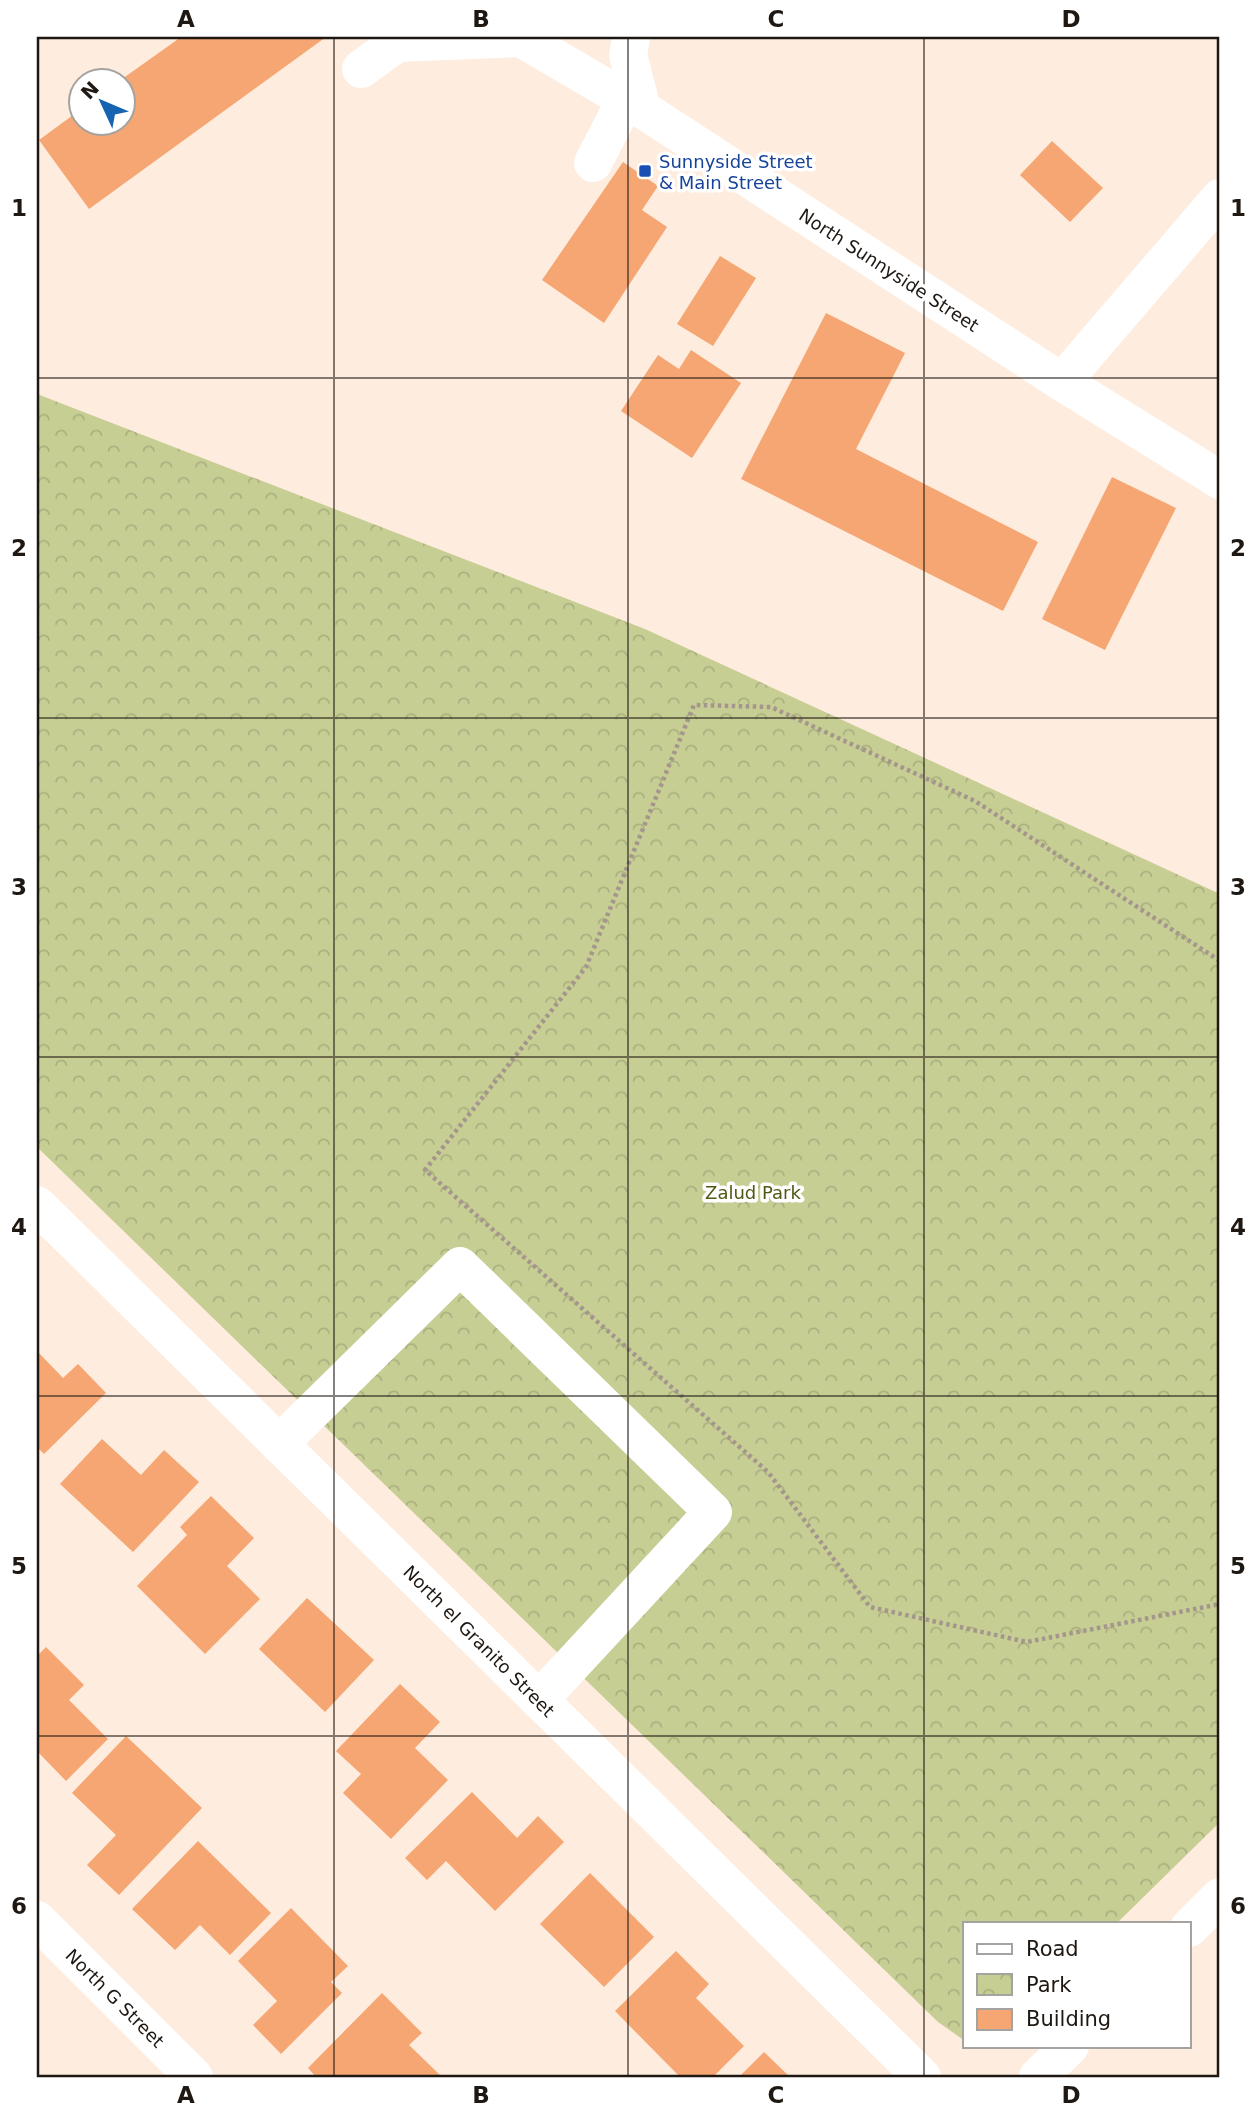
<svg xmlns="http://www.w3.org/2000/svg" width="1257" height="2114" font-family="'DejaVu Sans',sans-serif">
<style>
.park{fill:url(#park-crowns)}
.building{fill:#f5a672}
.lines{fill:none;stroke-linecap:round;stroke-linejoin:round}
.path{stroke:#a4968c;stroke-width:4.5;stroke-dasharray:3.5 3.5;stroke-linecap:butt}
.minor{stroke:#fff;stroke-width:38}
.grid{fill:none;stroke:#1f1812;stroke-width:2;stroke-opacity:0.55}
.transit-dot{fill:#1a4fb4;stroke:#fff;stroke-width:2.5}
.labels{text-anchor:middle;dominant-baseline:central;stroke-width:7;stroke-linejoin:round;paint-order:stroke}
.transit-label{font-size:18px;fill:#164399;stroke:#fff;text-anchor:start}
.street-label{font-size:18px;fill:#1f1812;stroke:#fff}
.park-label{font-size:18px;fill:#525714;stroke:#fff}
.neatline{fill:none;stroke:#1f1812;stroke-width:2.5}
.grid-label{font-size:23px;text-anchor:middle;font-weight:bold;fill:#1f1812}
</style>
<defs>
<pattern id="park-crowns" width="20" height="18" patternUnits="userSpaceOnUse" patternTransform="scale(1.75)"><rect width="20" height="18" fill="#c7ce94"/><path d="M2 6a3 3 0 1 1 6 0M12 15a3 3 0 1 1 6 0" fill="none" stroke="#aab07f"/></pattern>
</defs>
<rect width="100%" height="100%" fill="#feecde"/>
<!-- park -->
<path class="park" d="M37 394 645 629 1220 894V1822L1117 1923H965V2041L938 2022 37 1147Z"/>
<!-- building -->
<g class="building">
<path d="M181 37H326L89 209 39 140 80 110V122H122V79Z"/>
<path d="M1052 141 1103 188 1070 222 1020 175Z"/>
<path d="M623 162 658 186 642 210 667 227 604 323 542 280Z"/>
<path d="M720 256 756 278 713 346 677 324Z"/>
<path d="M826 313 905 353 856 449 1038 542 1003 611 741 479Z"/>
<path d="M691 350 741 383 692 458 621 411 658 355 679 369Z"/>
<path d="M1112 477 1176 508 1105 650 1042 619Z"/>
<path d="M37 1351 63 1378 78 1364 106 1393 44 1454 37 1447Z"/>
<path d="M102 1439 141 1475 164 1450 199 1482 133 1552 60 1484Z"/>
<path d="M211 1496 254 1538 227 1566 260 1599 205 1654 137 1586 187 1535 180 1527Z"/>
<path d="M307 1598 374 1660 325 1712 259 1649Z"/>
<path d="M46 1647 84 1685 69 1700 108 1739 66 1781 37 1751V1656Z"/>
<path d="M400 1684 440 1722 415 1748 448 1780 391 1839 343 1793 361 1774 336 1751Z"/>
<path d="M126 1736 202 1808 119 1895 87 1865 116 1835 72 1793Z"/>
<path d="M472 1792 517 1838 538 1816 564 1842 495 1911 446 1861 427 1880 405 1858Z"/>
<path d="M198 1841 271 1913 230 1955 200 1925 175 1950 132 1909Z"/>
<path d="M590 1873 654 1937 604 1987 540 1924Z"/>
<path d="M291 1908 348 1966 331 1982 342 1993 281 2054 253 2025 277 2001 238 1961Z"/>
<path d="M676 1951 709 1984 696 1998 744 2046 713 2077H680L615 2011Z"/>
<path d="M382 1993 422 2033 409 2045 442 2077H316L308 2068Z"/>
<path d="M764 2052 790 2077H739Z"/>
</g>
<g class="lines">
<!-- path -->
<path class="path" d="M1220 961 975 801 771 707 694 705 586 967 425 1170 768 1472 870 1607 1027 1642 1220 1604"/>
<!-- minor -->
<g class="minor">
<path d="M631 37 628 55 642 109"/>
<path d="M361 69 397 43 521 38 642 109 1062 382 1220 480"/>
<path d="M593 163 626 99"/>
<path d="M1062 382 1220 198"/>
<path d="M37 1205 922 2077"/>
<path d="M279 1444 460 1266 713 1512 539 1700"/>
<path d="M37 1920 194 2077"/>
<path d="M1189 1928 1220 1897"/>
<path d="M1038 2077 1070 2046"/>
</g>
</g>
<!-- grid -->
<path class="grid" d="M334 37V2077M628 37V2077M924 37V2077M37 378H1220M37 718H1220M37 1057H1220M37 1396H1220M37 1736H1220"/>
<!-- markers -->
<rect class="transit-dot" x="638" y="164" width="14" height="14" rx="3.5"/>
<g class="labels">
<!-- transit labels -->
<g class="transit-label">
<text x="659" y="161">Sunnyside Street<tspan x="659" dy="21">&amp; Main Street</tspan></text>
</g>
<!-- street labels -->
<g class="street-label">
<text transform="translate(889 270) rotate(33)">North Sunnyside Street</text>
<text transform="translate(479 1641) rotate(45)">North el Granito Street</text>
<text transform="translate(115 1998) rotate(45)">North G Street</text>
</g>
<!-- park labels -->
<g class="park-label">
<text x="753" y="1192">Zalud Park</text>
</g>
</g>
<!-- border -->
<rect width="1257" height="2114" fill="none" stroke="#ffffff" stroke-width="77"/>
<!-- legend -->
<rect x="963" y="1922" width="228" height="126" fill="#ffffff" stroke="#a5a3a0" stroke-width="2"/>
<rect x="977" y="1944" width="35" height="10" fill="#ffffff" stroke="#a5a3a0" stroke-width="2"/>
<text x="1026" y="1956" font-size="21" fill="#1f1812">Road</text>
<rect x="977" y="1974" width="35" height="21" fill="url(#park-crowns)" stroke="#a5a3a0" stroke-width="2"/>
<text x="1026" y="1992" font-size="21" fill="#1f1812">Park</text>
<rect x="977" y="2009" width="35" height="21" fill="#f5a672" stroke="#a5a3a0" stroke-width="2"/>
<text x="1026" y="2026" font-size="21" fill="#1f1812">Building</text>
<!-- north arrow -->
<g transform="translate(102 102) rotate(314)"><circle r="33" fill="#ffffff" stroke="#a5a3a0" stroke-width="2"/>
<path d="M0-5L12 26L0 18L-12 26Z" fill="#1663b2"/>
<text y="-10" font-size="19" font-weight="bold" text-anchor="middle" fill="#1f1812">N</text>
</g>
<rect x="38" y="38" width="1180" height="2038" class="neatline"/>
<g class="grid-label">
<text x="186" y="27">A</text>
<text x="481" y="27">B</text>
<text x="776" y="27">C</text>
<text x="1071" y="27">D</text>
<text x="19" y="216">1</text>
<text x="1238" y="216">1</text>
<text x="19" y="556">2</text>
<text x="1238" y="556">2</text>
<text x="19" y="895">3</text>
<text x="1238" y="895">3</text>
<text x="19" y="1235">4</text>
<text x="1238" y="1235">4</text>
<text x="19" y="1574">5</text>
<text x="1238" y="1574">5</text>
<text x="19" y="1914">6</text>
<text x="1238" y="1914">6</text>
<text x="186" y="2103">A</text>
<text x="481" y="2103">B</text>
<text x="776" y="2103">C</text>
<text x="1071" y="2103">D</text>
</g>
</svg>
